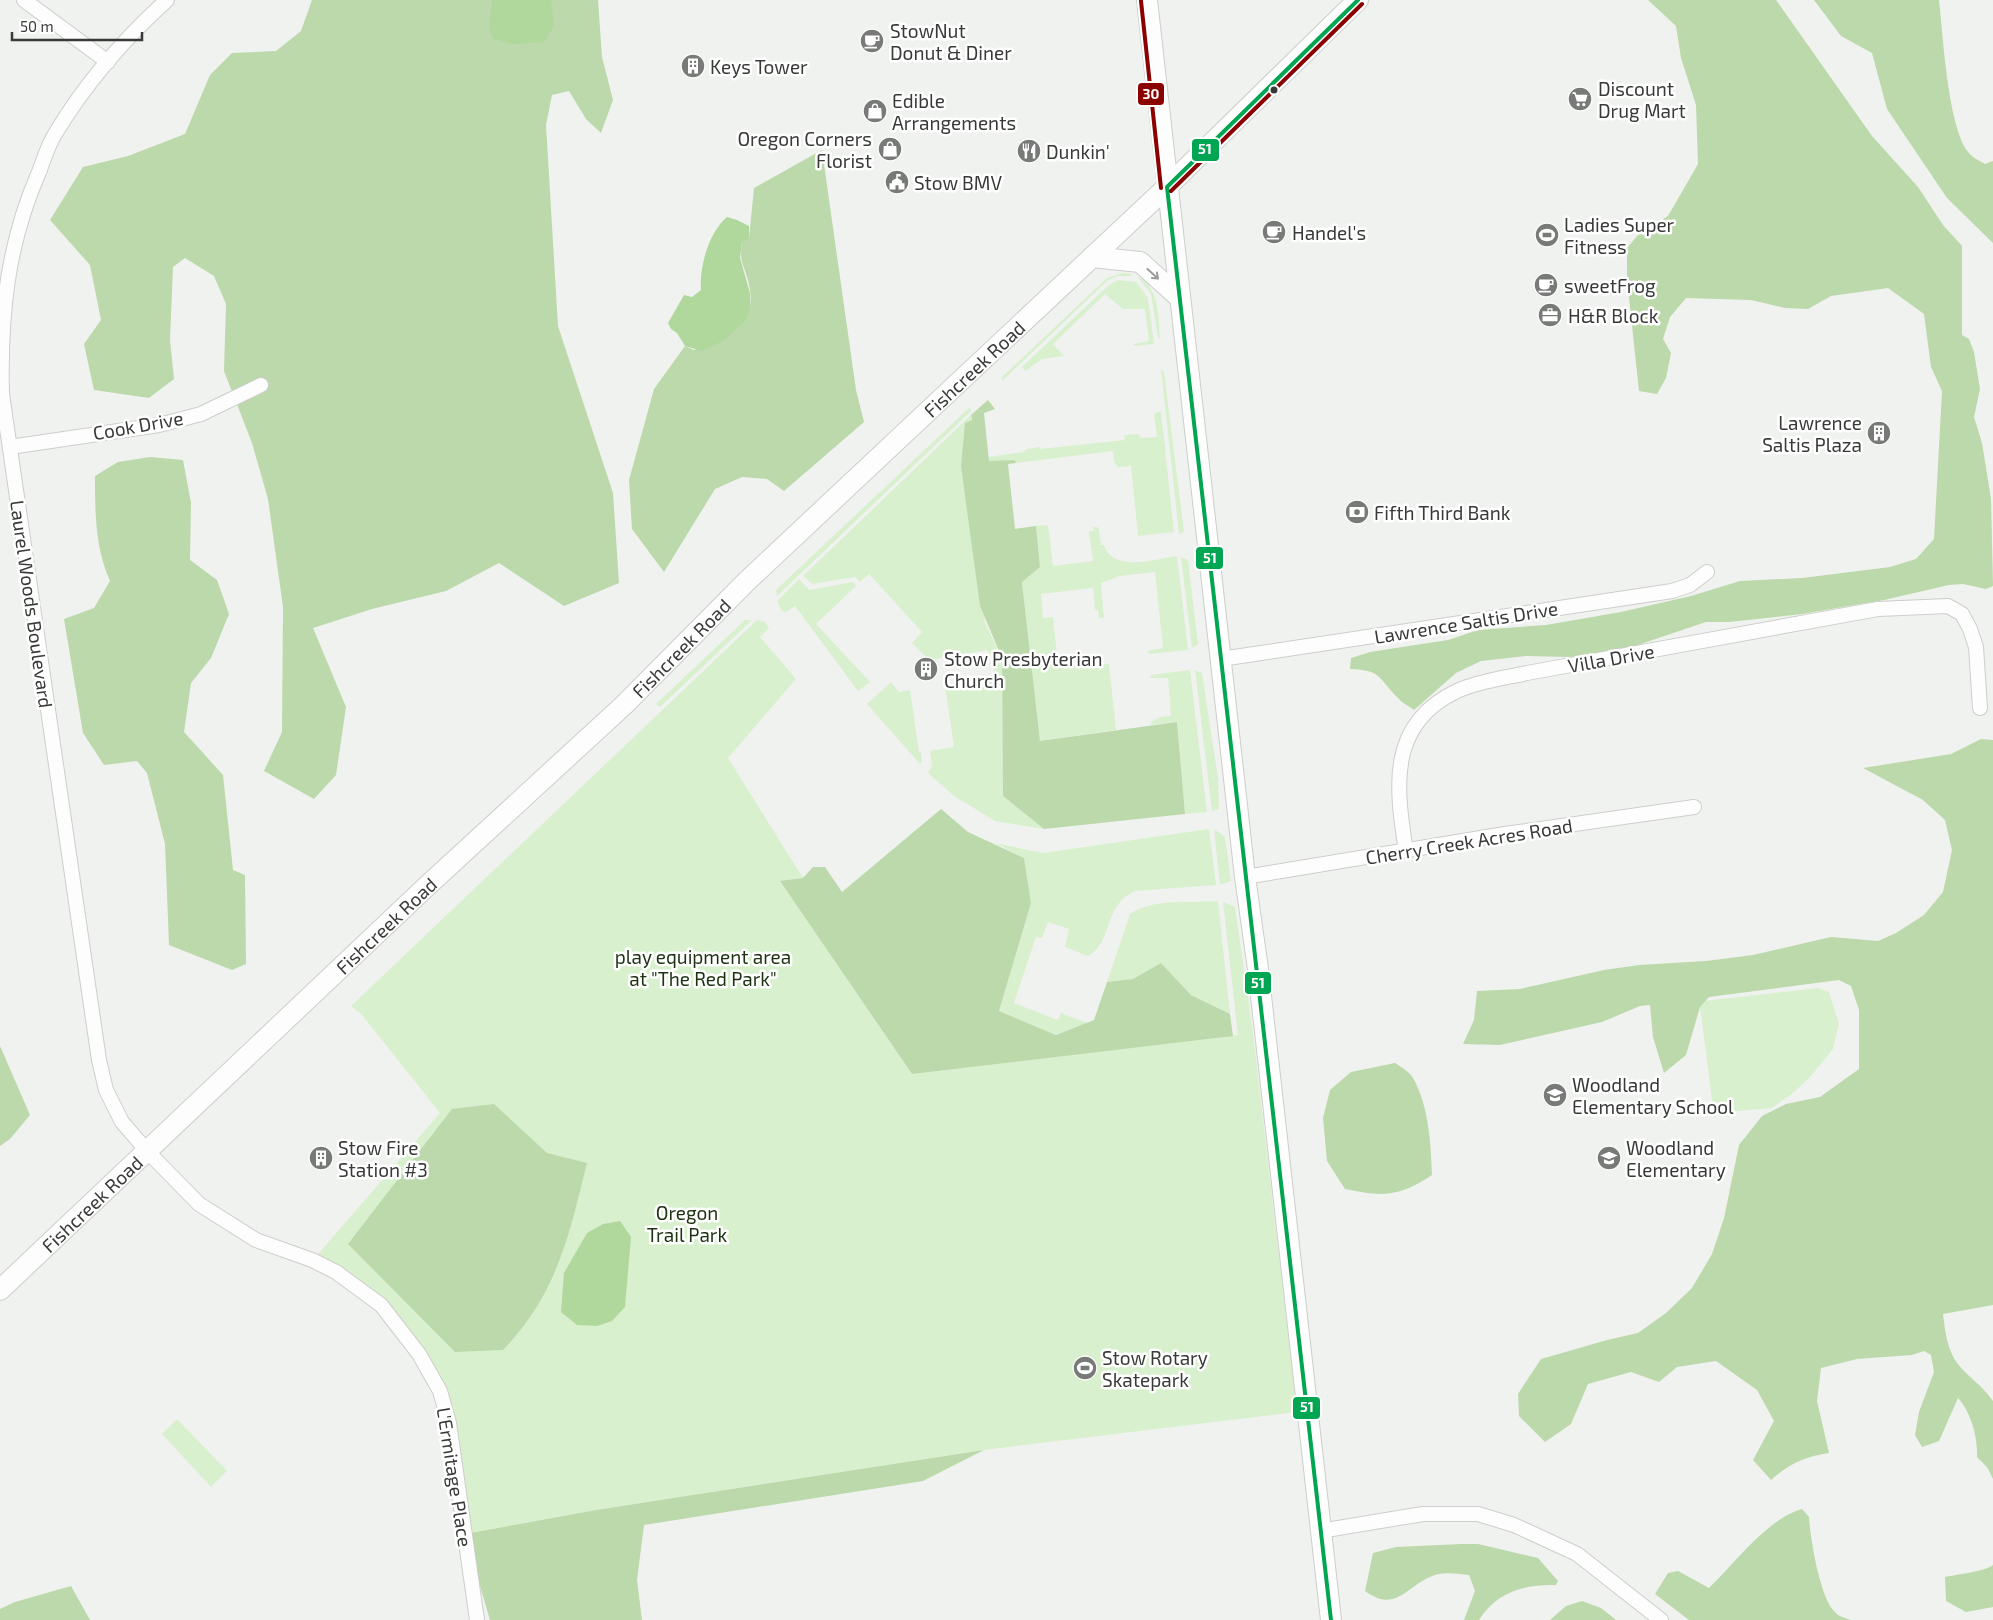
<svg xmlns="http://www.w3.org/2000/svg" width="1993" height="1620" font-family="'Exo 2',sans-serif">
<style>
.green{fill:#d9f0ce}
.forest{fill:#bbd9aa}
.water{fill:#b1d89c}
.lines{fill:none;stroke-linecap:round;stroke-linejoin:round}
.minor-casing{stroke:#cdcecc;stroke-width:16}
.secondary-casing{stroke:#cdcecc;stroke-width:22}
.minor{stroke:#fdfdfd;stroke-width:14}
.secondary{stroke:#fdfdfd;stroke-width:20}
.bus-1-casing{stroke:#fff;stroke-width:8}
.bus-2-casing{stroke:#fff;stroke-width:8}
.bus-1{stroke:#00a651;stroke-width:4}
.bus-2{stroke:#8b0000;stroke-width:4}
.oneway{stroke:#9a9c9a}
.bus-dot{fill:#383a38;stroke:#fff;stroke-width:2}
.labels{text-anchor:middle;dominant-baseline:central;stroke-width:5;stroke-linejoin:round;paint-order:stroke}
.poi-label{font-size:19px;fill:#383a38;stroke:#fff;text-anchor:start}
.street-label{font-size:19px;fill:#383a38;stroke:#fff}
.park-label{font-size:19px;fill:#1d3210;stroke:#fff}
.line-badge{stroke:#fff;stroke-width:2}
.badge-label{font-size:14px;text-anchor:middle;font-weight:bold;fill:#fff}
</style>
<rect width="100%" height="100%" fill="#f0f2ef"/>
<!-- green -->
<g class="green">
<path d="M1123 273 1132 274 1131 276H1119L1108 280 1002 381V377L1107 278Z"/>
<path d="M1137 276C1160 288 1158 315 1160 338H1158L1151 294Z"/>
<path d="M1118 280 1136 282 1148 298 1154 344 1135 346 1133 344 1149 341 1145 309H1123L1105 294 1053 344 1064 356 1042 359 1025 371 1022 367 1109 285Z"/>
<path d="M1161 369 1164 372 1184 532 1179 534Z"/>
<path d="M970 407 971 411 777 596 776 590Z"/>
<path d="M1161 411 1174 532 1138 536 1131 466 1118 467 1114 462 1113 451 1016 463 1015 460 977 463 989 461 988 457 1024 452 1026 449 1040 447V449L1125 440 1124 435 1138 434 1141 438 1157 437 1154 414Z"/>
<path d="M971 415 985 623 1002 658 1003 796 1044 829 995 821 954 796 928 773 932 766 930 751 954 747 945 685 992 678 996 662 987 650 929 660 912 643 922 632 869 574 860 582 855 577 812 584 803 576Z"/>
<path d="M1048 525 1053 566 1093 561 1089 531H1094L1093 526 1099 528 1101 545H1104C1113 573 1155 559 1177 556L1188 650 1149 654 1148 651 1163 648 1155 572 1120 576 1101 583 1104 618H1099L1098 610H1095L1093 588 1041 594 1043 618 1053 617 1057 655H1063L1064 666 1109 664 1116 730 1040 741 1022 581 1040 567 1036 526Z"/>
<path d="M1181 557 1188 560 1198 644 1192 648Z"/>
<path d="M799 579 809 590 853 582 856 586 816 624 870 682 858 691 795 606 786 612 782 611 777 601Z"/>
<path d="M745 620H752L660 707 656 704Z"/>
<path d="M757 620 765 622 769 628 760 637 796 679 728 758 803 878 781 882 912 1074 1238 1035 1223 902 1235 907 1253 1033 1297 1412 984 1450 596 1510 465 1534 449 1423 403 1330 313 1260 440 1113 362 1015 351 1006Z"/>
<path d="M1190 670 1207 812 1185 814 1177 722 1151 725V722L1160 717 1171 716 1168 678H1150L1151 675Z"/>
<path d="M1195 670 1202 673 1218 778 1219 809 1212 811Z"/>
<path d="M891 682 899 692 910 690 919 752H921L922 761 920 764 867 704Z"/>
<path d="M1209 829 1216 885 1135 891C1103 905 1113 943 1088 956L1065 947 1069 929 1048 922 1042 938 1036 937 1014 1003 1058 1020 1061 1013 1087 1023 1056 1035 999 1011 1031 903 1024 858 995 843 1043 853Z"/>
<path d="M1214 829 1225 837 1231 881 1220 885Z"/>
<path d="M1218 901 1230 1014 1191 995 1161 963 1133 979 1107 982 1130 914C1153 898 1190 903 1218 901Z"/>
<path d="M1818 988 1829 992 1839 1024 1833 1049 1810 1077 1793 1093 1772 1108 1717 1113 1712 1100 1700 1007 1704 1001Z"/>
<path d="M177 1419 227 1471 211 1487 162 1434Z"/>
</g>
<!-- forest -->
<g class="forest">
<path d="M312 0H598L602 57 613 100 601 133 586 119 569 91 552 95 546 125 558 326 613 493 619 583 564 606 499 563 446 591 372 609 313 628 346 707 336 775 314 799 264 771 282 732 283 607 268 499 252 443 224 371 226 304 214 276 185 258 173 267 170 340 174 379 149 398 94 390 84 344 101 320 90 265 50 220 83 167 128 156 185 134 210 75 232 53 276 51 301 31Z"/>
<path d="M1648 0H1776L1872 136 1918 187 1943 225 1962 246V335L1969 339 1974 352 1980 389 1974 417 1982 443 1991 499 1993 586 1986 589 1963 584 1949 585 1884 600 1802 614 1729 622H1706L1614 653 1571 657 1526 656 1481 661 1456 673 1414 710C1409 706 1402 703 1398 698 1378 679 1383 670 1350 669L1351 658 1370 652 1448 640 1478 630 1546 625 1621 612 1691 596 1740 581 1802 578 1890 567 1916 559 1934 539 1942 391 1931 367 1924 314 1888 288 1831 296 1808 309 1785 308 1751 300 1686 298 1670 317 1663 339 1671 353 1666 378 1657 394 1639 391 1627 279V248L1638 235 1668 216 1698 164 1696 105 1681 58 1676 26Z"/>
<path d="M1814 0H1939C1943 35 1948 129 1969 153 1973 158 1980 161 1985 164L1993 161V243L1947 198 1887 109 1872 53 1841 36Z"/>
<path d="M822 150 856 390 864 422 784 491 767 479 742 477 715 489 664 572 632 529 629 480 654 389 685 346 694 350C729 334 760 326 748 280 743 263 739 261 742 242L749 238 754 188Z"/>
<path d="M988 400 995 409 984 413 989 461 1015 460 1016 463 1008 464 1015 529 1036 526 1040 567 1022 582 1040 741 1177 722 1185 814 1044 829 1003 796 1002 658 980 606 961 466 965 423 972 420 971 415Z"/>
<path d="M150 457 183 460 191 503 190 560 217 580 229 614 211 658 191 683 184 732 223 775 233 870 245 875 246 964 232 970 169 945 165 844 147 773 137 761 104 765 83 733 64 619 94 608 110 581C95 547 95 513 95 476L118 462Z"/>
<path d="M1981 739 1993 740V1305L1943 1314C1945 1331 1947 1349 1957 1363 1968 1377 1983 1386 1993 1401V1479L1987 1467 1977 1457C1978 1438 1971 1412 1958 1398L1939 1441 1922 1447 1915 1435 1919 1412 1934 1372 1931 1355 1924 1351 1912 1355 1857 1359 1821 1368 1817 1401 1829 1453C1806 1456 1789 1464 1771 1480L1753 1460 1774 1421 1757 1390 1716 1361 1677 1367 1659 1382 1631 1372 1588 1384 1571 1424 1545 1442 1519 1416 1518 1394 1541 1359 1607 1340 1638 1333 1666 1313 1692 1288 1712 1254 1724 1218 1739 1145 1762 1116 1786 1104 1820 1097 1859 1069V1010L1851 986 1839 980 1709 997 1700 1007 1686 1055 1664 1073 1653 1037 1650 1005 1640 1006 1602 1022 1500 1045 1463 1044 1474 1020 1477 991 1520 989 1604 970 1639 965 1706 961 1753 955 1831 937 1878 941 1896 933 1924 915 1943 892 1952 850 1945 820 1923 800 1863 768 1951 754Z"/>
<path d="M941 809 968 832 1024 858 1031 903 999 1011 1056 1035 1094 1020 1107 982 1133 979 1161 963 1191 995 1230 1014 1233 1036 912 1074 780 881 803 878 813 867H825L842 892Z"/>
<path d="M0 1046 30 1115 10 1139 0 1146Z"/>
<path d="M1395 1063C1401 1067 1410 1072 1413 1078 1429 1106 1431 1145 1432 1175 1399 1197 1383 1197 1345 1189L1327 1161 1323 1118 1330 1090 1351 1072Z"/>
<path d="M494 1104 547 1153 587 1163C569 1236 557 1294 503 1350L455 1352 348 1244 452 1109Z"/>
<path d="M984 1450 923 1481 644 1525 637 1580 642 1620H490L465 1534 596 1510Z"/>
<path d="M1802 1509 1809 1517C1810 1537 1820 1597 1834 1611 1839 1617 1845 1618 1851 1620H1689L1655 1594 1668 1573 1678 1571 1709 1588C1735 1563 1768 1518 1802 1509Z"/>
<path d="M1461 1544H1478L1538 1558 1558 1581 1556 1585C1525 1584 1496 1592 1479 1620H1464L1475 1591 1469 1575C1456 1574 1442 1571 1430 1577 1405 1588 1395 1613 1365 1591L1373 1553 1396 1547Z"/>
<path d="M1993 1565V1607L1966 1612 1946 1601 1945 1577C1959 1574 1983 1572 1993 1565Z"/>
<path d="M71 1586 90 1620H0V1609L15 1602Z"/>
<path d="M1582 1601 1601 1608 1616 1620H1550L1566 1606Z"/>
</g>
<!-- water -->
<g class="water">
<path d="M492 0H551L554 26 544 42 517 44 493 39 489 28Z"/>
<path d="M727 217 737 220 749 226V239L742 242 740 258 750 293V308L746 320 723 341 702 351 685 346 677 333 671 329 668 323 684 295 692 297 701 290C699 267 709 232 727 217Z"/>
<path d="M620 1221 631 1237 625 1307 612 1321 597 1326 577 1325 561 1312 564 1273 587 1233 603 1224Z"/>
</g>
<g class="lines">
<!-- minor casing -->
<g class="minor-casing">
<g id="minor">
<path d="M24 0 108 62"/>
<path d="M167 0C125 38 85 84 55 134 48 145 44 159 39 172 7 245 0 316 2 394L99 1060 106 1090 122 1122 148 1152 199 1204 256 1240 312 1260 336 1272 381 1305 419 1354 440 1391 449 1423 477 1620"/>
<path d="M10 447 159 425 201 414 261 385"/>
<path d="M1221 659 1672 591 1690 585 1707 572"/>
<path d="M1406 851C1396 788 1387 724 1457 691 1479 681 1505 678 1527 673L1878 609 1948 606 1962 614 1970 629 1976 647 1980 708"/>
<path d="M1245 877 1505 834 1694 807"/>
<path d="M1320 1531 1423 1514H1478L1514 1525 1577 1554 1661 1620"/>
</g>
</g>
<!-- secondary casing -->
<g class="secondary-casing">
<g id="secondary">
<path d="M1147 0 1245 877 1258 969 1331 1620"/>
<path d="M1092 257 1140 262 1180 298"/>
<path id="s1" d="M0 1290 427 886 624 705 747 581 1167 187 1358 0"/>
</g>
</g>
<!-- minor -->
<use href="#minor" class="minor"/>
<!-- secondary -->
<use href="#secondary" class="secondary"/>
<!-- bus-1 casing -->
<g class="bus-1-casing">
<path id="bus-1" d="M1331 1620 1167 187 1358 0"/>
</g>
<!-- bus-2 casing -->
<g class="bus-2-casing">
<g id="bus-2">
<path d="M1141 1 1161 188"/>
<path d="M1171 191 1362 4"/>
</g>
</g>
<!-- bus-1 -->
<use href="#bus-1" class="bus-1"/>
<!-- bus-2 -->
<use href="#bus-2" class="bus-2"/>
</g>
<!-- one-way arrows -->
<defs><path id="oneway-shaft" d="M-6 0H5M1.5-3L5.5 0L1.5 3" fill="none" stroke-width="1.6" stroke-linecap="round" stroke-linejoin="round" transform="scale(1.25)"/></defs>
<use class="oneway" href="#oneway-shaft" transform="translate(1153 274) rotate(42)"/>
<!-- icons -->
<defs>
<g id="cafe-disc" transform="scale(1.25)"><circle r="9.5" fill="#787a78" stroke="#fff"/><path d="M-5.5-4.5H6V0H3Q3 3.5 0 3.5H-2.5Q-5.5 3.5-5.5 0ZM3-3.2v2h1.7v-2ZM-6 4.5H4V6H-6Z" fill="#fff"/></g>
<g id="building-disc" transform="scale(1.25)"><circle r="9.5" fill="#787a78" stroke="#fff"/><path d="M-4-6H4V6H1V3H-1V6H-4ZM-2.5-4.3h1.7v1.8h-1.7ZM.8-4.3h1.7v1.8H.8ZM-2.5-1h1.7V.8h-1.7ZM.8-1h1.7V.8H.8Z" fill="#fff"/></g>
<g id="supermarket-disc" transform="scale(1.25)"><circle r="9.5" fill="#787a78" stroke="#fff"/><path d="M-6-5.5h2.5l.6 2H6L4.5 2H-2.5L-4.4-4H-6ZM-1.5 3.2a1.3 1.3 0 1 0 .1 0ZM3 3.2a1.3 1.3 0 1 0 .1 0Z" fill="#fff"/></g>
<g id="shop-disc" transform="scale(1.25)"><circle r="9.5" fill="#787a78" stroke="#fff"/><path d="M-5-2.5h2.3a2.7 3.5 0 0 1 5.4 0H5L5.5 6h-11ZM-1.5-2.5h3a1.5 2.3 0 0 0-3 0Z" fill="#fff"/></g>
<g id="restaurant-disc" transform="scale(1.25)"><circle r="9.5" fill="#787a78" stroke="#fff"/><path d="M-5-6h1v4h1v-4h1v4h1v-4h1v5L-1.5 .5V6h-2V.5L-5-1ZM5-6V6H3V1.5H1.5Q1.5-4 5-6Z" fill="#fff"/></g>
<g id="civic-disc" transform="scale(1.25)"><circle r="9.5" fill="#787a78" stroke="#fff"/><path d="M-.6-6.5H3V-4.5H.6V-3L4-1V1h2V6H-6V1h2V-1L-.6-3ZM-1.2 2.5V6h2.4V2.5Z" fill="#fff"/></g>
<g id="stadium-disc" transform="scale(1.25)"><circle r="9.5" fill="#787a78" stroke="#fff"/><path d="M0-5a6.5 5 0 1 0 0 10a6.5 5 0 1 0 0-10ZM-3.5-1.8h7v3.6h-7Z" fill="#fff"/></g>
<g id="office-disc" transform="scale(1.25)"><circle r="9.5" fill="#787a78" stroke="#fff"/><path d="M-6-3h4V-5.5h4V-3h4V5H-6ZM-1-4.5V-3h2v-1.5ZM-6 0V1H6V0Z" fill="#fff"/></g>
<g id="bank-disc" transform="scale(1.25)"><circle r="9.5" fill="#787a78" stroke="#fff"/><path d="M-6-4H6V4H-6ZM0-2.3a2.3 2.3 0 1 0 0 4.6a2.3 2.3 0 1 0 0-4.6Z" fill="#fff"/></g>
<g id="school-disc" transform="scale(1.25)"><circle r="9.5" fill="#787a78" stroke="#fff"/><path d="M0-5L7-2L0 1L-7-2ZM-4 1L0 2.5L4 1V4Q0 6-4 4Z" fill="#fff"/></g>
</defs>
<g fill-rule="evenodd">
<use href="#cafe-disc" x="872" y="41"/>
<use href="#building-disc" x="693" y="66"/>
<use href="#supermarket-disc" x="1580" y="99"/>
<use href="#shop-disc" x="875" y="111"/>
<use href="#shop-disc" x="890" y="149"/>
<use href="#restaurant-disc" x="1029" y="151"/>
<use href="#civic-disc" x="897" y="182"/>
<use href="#cafe-disc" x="1274" y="232"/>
<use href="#stadium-disc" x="1547" y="235"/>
<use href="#cafe-disc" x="1546" y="285"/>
<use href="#office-disc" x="1550" y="315"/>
<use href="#building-disc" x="1879" y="433"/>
<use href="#bank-disc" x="1357" y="512"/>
<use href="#building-disc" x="926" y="669"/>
<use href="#school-disc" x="1555" y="1095"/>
<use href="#building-disc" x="321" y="1158"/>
<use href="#school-disc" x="1609" y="1158"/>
<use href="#stadium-disc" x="1085" y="1368"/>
</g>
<!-- markers -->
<circle class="bus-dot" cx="1274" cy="90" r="4.5"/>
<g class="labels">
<!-- poi labels -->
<g class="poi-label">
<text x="890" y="30">StowNut<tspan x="890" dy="22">Donut &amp; Diner</tspan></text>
<text x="710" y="66">Keys Tower</text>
<text x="1598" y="88">Discount<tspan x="1598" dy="22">Drug Mart</tspan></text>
<text x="892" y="100">Edible<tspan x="892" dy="22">Arrangements</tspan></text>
<text x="872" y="138" text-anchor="end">Oregon Corners<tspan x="872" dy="22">Florist</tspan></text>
<text x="1046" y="151">Dunkin'</text>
<text x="914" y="182">Stow BMV</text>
<text x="1564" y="224">Ladies Super<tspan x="1564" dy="22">Fitness</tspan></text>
<text x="1292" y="232">Handel's</text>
<text x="1564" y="285">sweetFrog</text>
<text x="1568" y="315">H&amp;R Block</text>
<text x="1862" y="422" text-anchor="end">Lawrence<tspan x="1862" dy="22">Saltis Plaza</tspan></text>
<text x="1374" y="512">Fifth Third Bank</text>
<text x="944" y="658">Stow Presbyterian<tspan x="944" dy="22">Church</tspan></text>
<text x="1572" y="1084">Woodland<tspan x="1572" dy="22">Elementary School</tspan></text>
<text x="338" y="1147">Stow Fire<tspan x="338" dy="22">Station #3</tspan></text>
<text x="1626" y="1147">Woodland<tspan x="1626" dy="22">Elementary</tspan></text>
<text x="1102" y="1357">Stow Rotary<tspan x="1102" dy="22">Skatepark</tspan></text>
</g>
<!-- street labels -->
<g class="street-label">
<text stroke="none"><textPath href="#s1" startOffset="1341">Fishcreek Road</textPath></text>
<text transform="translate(138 425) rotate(-10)">Cook Drive</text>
<text transform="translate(32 604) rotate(82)">Laurel Woods Boulevard</text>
<text transform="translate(1466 622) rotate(-9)">Lawrence Saltis Drive</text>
<text stroke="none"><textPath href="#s1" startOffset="936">Fishcreek Road</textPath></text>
<text transform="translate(1611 658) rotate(-10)">Villa Drive</text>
<text transform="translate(1469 841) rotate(-9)">Cherry Creek Acres Road</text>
<text stroke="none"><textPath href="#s1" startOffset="531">Fishcreek Road</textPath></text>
<text stroke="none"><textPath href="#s1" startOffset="126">Fishcreek Road</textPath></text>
<text transform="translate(455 1477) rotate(81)">L'Ermitage Place</text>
</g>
<!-- park labels -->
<g class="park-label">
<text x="703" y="956">play equipment area<tspan x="703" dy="22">at "The Red Park"</tspan></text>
<text x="687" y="1212">Oregon<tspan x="687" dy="22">Trail Park</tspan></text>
</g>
</g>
<g class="line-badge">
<rect x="1137" y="82" width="28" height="24" rx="5" fill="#8b0000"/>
<rect x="1191" y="138" width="29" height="24" rx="5" fill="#00a651"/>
<rect x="1195" y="546" width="29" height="24" rx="5" fill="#00a651"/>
<rect x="1244" y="971" width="28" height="24" rx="5" fill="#00a651"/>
<rect x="1292" y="1396" width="29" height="24" rx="5" fill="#00a651"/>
</g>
<g class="badge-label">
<text x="1151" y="99">30</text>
<text x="1205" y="154">51</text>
<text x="1210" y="563">51</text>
<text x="1258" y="988">51</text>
<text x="1307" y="1412">51</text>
</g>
<!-- scale -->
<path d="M12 32v8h130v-8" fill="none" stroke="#383a38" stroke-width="2.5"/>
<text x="20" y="32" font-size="15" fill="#383a38" stroke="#ffffff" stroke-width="4" paint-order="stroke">50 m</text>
</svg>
